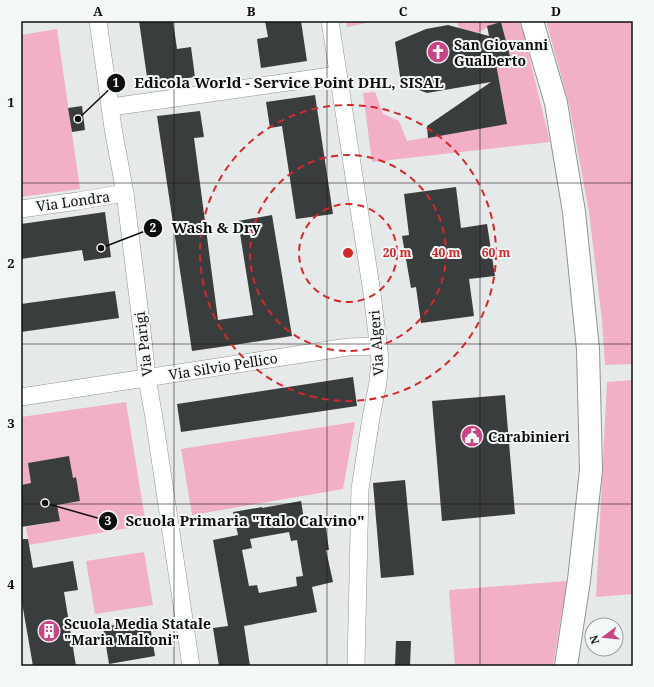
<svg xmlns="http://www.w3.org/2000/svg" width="654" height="687" font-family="'Noto Serif',serif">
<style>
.green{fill:#f1afc8}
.building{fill:#3a3d3e;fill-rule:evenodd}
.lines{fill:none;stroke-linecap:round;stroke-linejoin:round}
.minor-casing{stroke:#909494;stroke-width:18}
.primary-casing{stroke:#909494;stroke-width:24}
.minor{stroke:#fff;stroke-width:17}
.primary{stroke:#fff;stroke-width:22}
.grid{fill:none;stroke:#0e1010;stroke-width:1;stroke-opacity:0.55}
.ring{fill:none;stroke:#d62828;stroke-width:2;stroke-dasharray:7 5}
.labels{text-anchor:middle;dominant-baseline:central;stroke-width:4;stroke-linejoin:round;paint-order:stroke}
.poi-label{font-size:14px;font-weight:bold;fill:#0e1010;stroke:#f3f7f7;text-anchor:start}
.street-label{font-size:14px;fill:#0e1010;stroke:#f3f7f7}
.centre{fill:#d62828;stroke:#f3f7f7;stroke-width:2}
.ring-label{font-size:12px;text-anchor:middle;font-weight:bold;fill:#d62828;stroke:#f3f7f7;stroke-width:4;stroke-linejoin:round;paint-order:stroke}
.leader{fill:none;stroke:#0e1010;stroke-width:1.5}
.callout-dot{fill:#0e1010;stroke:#f3f7f7;stroke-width:1.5}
.mark-label{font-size:12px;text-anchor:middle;font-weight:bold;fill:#fff}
.callout-label{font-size:15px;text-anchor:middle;font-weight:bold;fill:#0e1010;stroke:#f3f7f7;stroke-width:4;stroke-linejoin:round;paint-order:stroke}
.neatline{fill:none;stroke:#0e1010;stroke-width:1.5}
.grid-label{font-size:13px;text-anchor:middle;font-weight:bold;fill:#0e1010}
</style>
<rect width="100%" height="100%" fill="#e6e9ea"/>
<!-- green -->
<g class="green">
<path d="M346 21H375L347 27Z"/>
<path d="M457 21H519L523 31 550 142 372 162 363 93 375 92 383 114 399 121 407 141 506 124 496 64 511 60 501 22 491 25 478 33 459 28Z"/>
<path d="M546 21H633V364L605 365 602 320 589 212 569 104Z"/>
<path d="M57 29 80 189 21 197V35Z"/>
<path d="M633 380V594L596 597 607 382Z"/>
<path d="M126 402 146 525 29 545 26 527 60 521 57 505 80 501 75 477 21 485V417Z"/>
<path d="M355 422 343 489 192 515 181 449Z"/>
<path d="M144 552 153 605 95 614 86 561Z"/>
<path d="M567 581 553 666H455L449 590Z"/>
</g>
<!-- building -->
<g class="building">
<path d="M139 21H173L177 49 191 47 195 77 148 84Z"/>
<path d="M265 21H301L307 61 261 68 257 39 268 37Z"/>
<path d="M501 22 511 60 496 64 507 124 428 138 427 126 491 82 427 93 401 83 395 42 426 29 448 25 489 36 487 26Z"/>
<path d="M315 95 333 214 296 219 282 126 270 128 266 102Z"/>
<path d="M82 106 85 130 72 132 68 108Z"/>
<path d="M200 111 204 137 194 138 218 320 253 315 238 221 272 215 292 336 234 345 192 351 157 116Z"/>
<path d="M456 187 461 228 487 224 495 276 469 279 474 316 421 323 416 287 411 288 402 236 409 235 404 194Z"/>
<path d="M105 212 111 257 84 261 82 250 21 259V224Z"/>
<path d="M115 291 119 318 21 332V304Z"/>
<path d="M353 377 357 406 181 432 177 404Z"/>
<path d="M505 395 515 514 442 521 432 401Z"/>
<path d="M69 456 73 478 76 477 80 501 57 505 60 521 21 527V485L31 483 28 463Z"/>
<path d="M405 480 414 575 381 578 373 483Z"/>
<path d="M301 501 305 525 325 521 329 550H326L333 582 312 587 317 612 244 626 250 666H219L213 628 228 626 213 540 238 535 233 512 262 507V508ZM289 532 291 541 297 540 303 576 296 577 297 586 259 593 257 585 249 586 242 550 252 548 250 539Z"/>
<path d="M21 539H28L33 568 73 561 78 590 64 592 76 666H33L21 597Z"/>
<path d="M149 619 155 656 109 664 103 627Z"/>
<path d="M396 641H411L410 666H395Z"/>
</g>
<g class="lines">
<!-- minor casing -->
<g class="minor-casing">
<g id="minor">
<path d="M98 21 113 128 125 193 143 339 147 378 154 418 191 666"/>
<path d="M330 21 372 293 380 359 378 382 371 418 360 489 356 666"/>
<path d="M111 107 338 75"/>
<path d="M21 209 78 201 125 193"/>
<path d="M21 397 348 347 378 346"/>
</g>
</g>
<!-- primary casing -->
<g class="primary-casing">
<path id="primary" d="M532 21 556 103 574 212 588 349 591 470 579 580 566 666"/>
</g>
<!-- minor -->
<use href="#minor" class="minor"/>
<!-- primary -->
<use href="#primary" class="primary"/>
</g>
<!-- grid -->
<path class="grid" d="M174 21V666M327 21V666M480 21V666M21 183H633M21 344H633M21 504H633"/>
<!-- distance rings -->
<g class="ring">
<circle cx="348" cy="253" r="49"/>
<circle cx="348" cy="253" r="98"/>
<circle cx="348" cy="253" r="148"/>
</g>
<!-- icons -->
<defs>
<g id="church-disc" transform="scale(1.15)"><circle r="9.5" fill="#ca4485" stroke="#f3f7f7"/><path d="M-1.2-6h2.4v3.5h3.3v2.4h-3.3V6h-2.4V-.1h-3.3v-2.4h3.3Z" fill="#fff"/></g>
<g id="civic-disc" transform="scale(1.15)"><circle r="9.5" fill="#ca4485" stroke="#f3f7f7"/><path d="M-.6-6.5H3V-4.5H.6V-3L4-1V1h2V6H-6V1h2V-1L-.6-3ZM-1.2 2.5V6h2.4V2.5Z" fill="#fff"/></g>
<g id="building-disc" transform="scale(1.15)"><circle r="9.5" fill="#ca4485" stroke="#f3f7f7"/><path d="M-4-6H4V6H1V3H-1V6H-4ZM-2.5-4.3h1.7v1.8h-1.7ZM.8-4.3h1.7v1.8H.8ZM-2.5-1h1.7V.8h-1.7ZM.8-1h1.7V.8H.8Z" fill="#fff"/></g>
</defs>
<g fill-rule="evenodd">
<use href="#church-disc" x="438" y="52"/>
<use href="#civic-disc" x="472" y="436"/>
<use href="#building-disc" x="49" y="631"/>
</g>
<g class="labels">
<!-- poi labels -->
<g class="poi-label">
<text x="454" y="44">San Giovanni<tspan x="454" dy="16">Gualberto</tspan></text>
<text x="488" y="436">Carabinieri</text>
<text x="64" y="623">Scuola Media Statale<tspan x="64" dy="16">"Maria Maltoni"</tspan></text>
</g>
<!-- street labels -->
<g class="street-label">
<text transform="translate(73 201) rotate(-8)">Via Londra</text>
<text transform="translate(376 343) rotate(-94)">Via Algeri</text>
<text transform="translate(143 344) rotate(-97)">Via Parigi</text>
<text transform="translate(223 366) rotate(-9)">Via Silvio Pellico</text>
</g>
</g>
<circle cx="348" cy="253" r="6" class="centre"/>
<g class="ring-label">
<text x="397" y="257">20 m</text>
<text x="446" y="257">40 m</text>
<text x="496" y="257">60 m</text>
</g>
<!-- callouts -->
<path class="leader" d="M78 119L116 83M101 248L153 228M45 503L108 521"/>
<g class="callout-dot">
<circle cx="78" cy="119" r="4"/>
<circle cx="101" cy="248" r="4"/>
<circle cx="45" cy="503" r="4"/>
<circle cx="116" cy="83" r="10"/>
<circle cx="153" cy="228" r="10"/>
<circle cx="108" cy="521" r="10"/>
</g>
<g class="mark-label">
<text x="116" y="87">1</text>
<text x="153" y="232">2</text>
<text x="108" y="525">3</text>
</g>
<g class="callout-label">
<text x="289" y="88">Edicola World - Service Point DHL, SISAL</text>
<text x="216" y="233">Wash &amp; Dry</text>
<text x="245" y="526">Scuola Primaria "Italo Calvino"</text>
</g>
<!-- border -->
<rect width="654" height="687" fill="none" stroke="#f3f7f7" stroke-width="44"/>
<!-- north arrow -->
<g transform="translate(604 637) rotate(254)"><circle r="19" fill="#f3f7f7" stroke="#979b9b"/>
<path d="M0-3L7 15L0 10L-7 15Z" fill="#ca4485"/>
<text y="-6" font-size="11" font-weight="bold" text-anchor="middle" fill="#0e1010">N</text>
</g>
<rect x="22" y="22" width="610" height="643" class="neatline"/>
<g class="grid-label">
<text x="98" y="16">A</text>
<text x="251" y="16">B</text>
<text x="403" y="16">C</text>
<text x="556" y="16">D</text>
<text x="11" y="107">1</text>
<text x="11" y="268">2</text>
<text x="11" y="428">3</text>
<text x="11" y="589">4</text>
</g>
</svg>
